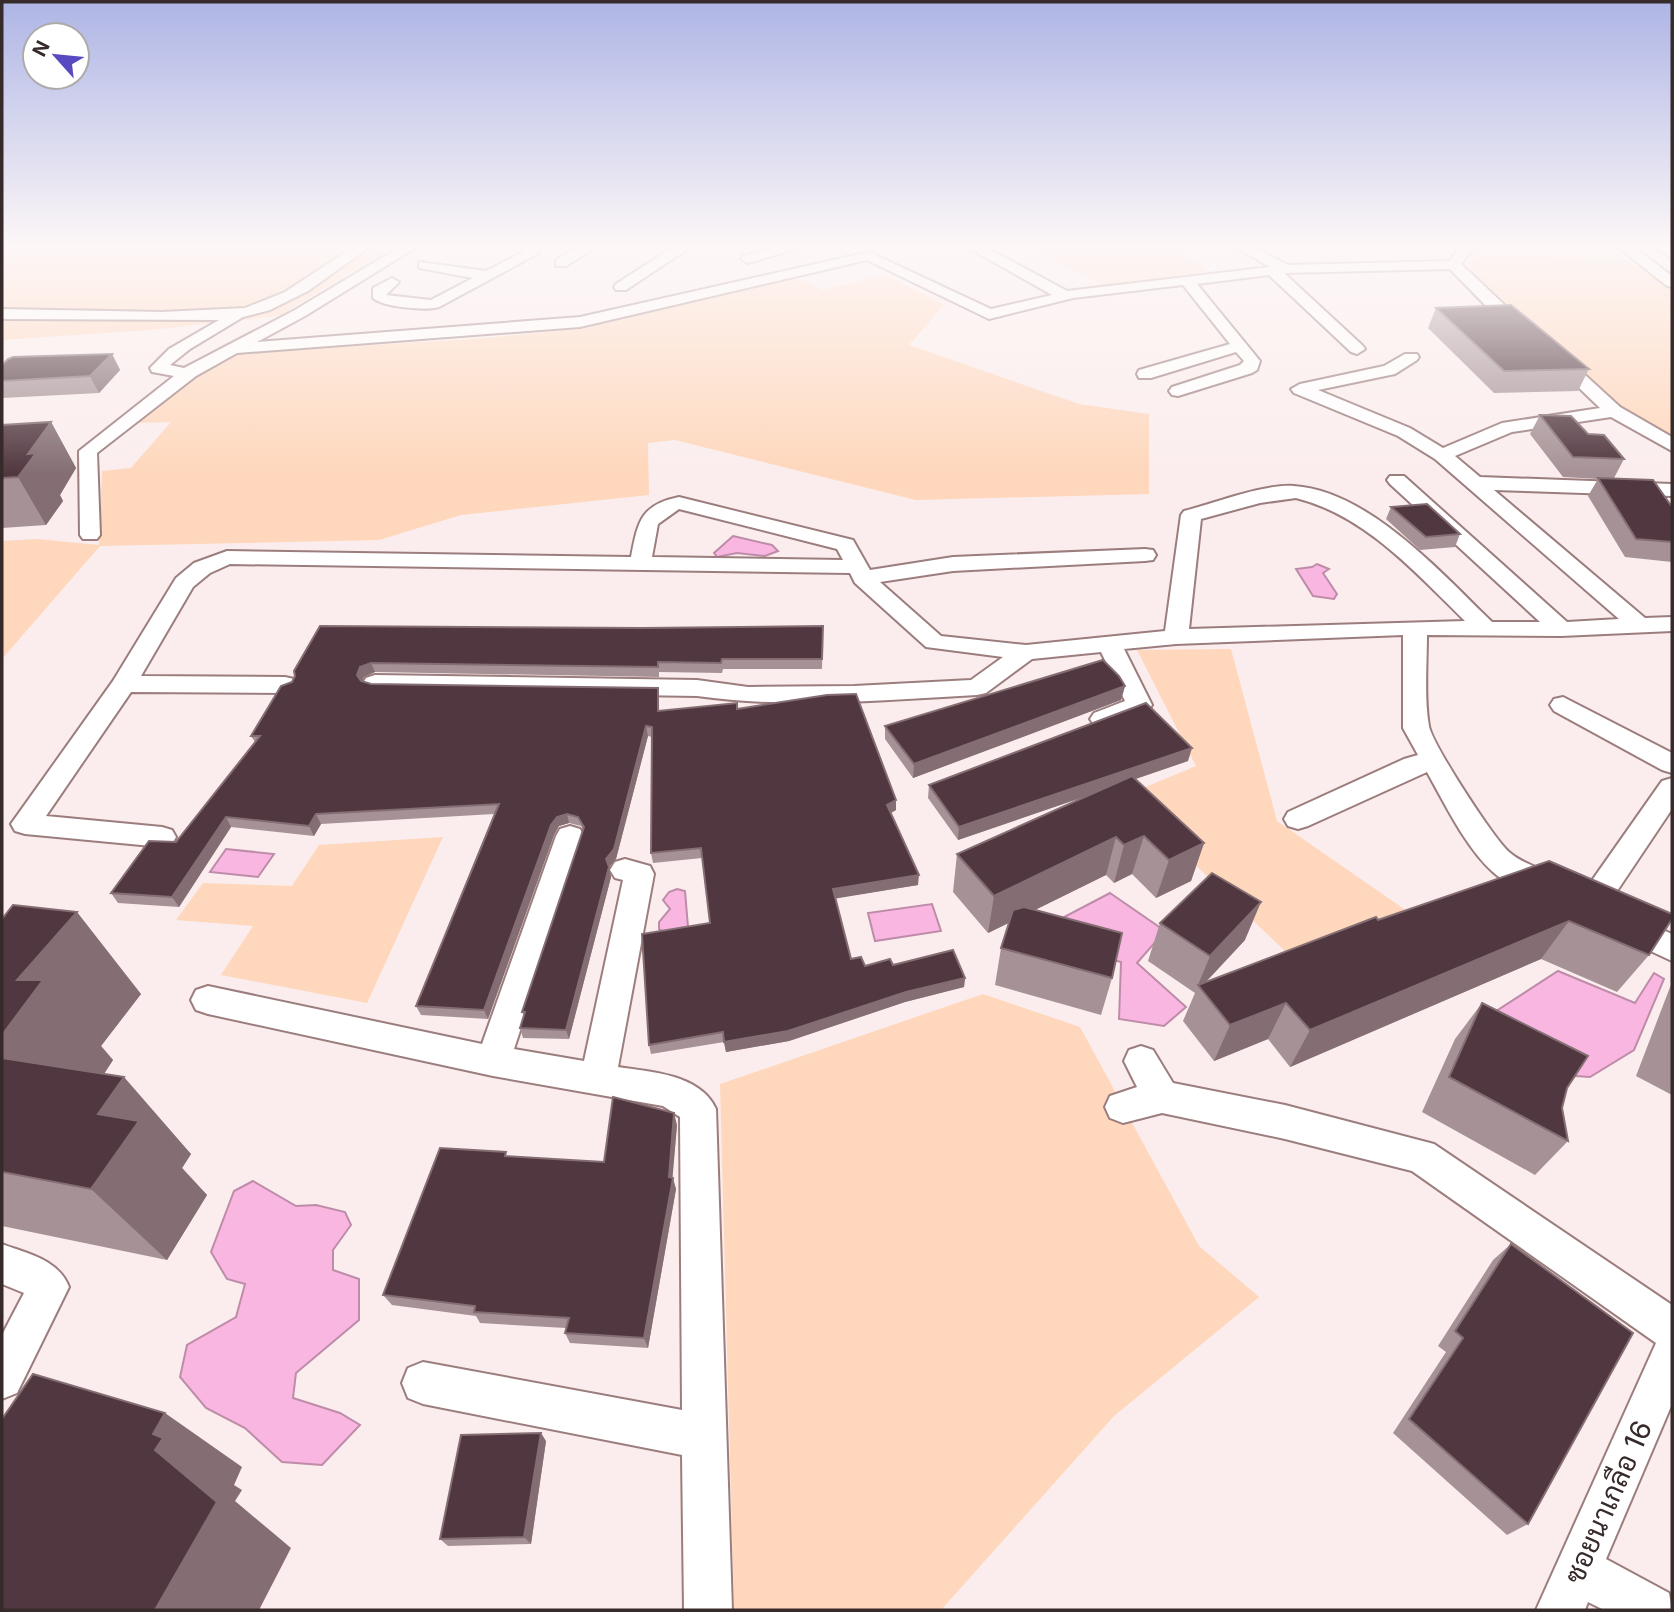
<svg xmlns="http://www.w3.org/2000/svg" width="1674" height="1612" font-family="Inter,Sarabun,sans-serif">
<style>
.green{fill:#fed7bc}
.water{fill:#f8b6e0;stroke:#be8ca9;stroke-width:2}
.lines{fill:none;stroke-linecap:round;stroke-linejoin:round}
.minor-casing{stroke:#9c7d7d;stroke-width:4}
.minor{fill:#fff;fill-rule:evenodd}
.wall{fill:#a69296}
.shaded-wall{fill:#846e73}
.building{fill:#51373f;stroke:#846e73;stroke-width:2}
.labels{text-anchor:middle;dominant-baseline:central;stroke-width:7;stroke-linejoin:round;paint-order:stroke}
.near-street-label{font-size:28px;fill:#372a2a;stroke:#fff}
</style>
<rect width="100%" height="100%" fill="#fbeded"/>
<!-- green -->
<g class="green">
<path d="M2 248H391L279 316 150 330 2 340Z"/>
<path d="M1027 248H1172L1210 271 1105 285Z"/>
<path d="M1478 254 1624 259 1672 290V438L1627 411 1472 272 1468 262Z"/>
<path d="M886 275 944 305 909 345 1079 404 1149 414V494L916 500 675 440 648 443 649 495 461 515 379 540 100 546 2 659V541L37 539 99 545 102 471 131 468 171 422 134 423 182 381 240 353 473 339 582 329 795 276 823 290Z"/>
<path d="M1231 649 1277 821 1407 911 1292 958 1124 796 1196 766 1137 650Z"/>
<path d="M443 837 367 1003 221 975 253 926 176 920 203 883 292 886 319 845Z"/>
<path d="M983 994 1080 1027 1199 1246 1259 1297 1114 1416 941 1610H734L720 1084Z"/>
</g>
<!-- water -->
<g class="water">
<path d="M733 536 772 545 778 551 765 556 737 553 717 557 714 553Z"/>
<path d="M1317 564 1329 569 1323 573 1337 594 1334 599 1313 596 1296 569 1312 567Z"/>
<path d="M226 849 274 854 258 877 210 872Z"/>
<path d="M677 889 685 891 688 927 665 933 659 929V922L670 909 663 900 669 892Z"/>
<path d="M1110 893 1165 931 1137 963 1186 1007 1164 1026 1119 1019 1121 962 1026 937Z"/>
<path d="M932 904 941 931 875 941 868 913Z"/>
<path d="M1558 971 1635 1003 1654 973 1664 979 1634 1050 1590 1077 1545 1074 1473 1026Z"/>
<path d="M253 1181 296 1206 316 1205 345 1212 351 1225 333 1250V1270L359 1279V1320L296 1373 293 1398 340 1413 360 1425 322 1465 282 1462 245 1428 206 1408 180 1377 187 1345 236 1317 245 1284 227 1279 211 1252 234 1191Z"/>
</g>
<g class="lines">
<!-- minor casing -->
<g class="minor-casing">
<g id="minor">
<path d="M352 248H368L308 291 270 310 243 317 190 349 170 365 184 368 295 310 398 248H415L305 316 257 342 580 317 869 252 991 309 1052 295 969 248H987L1067 291 1270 267 1237 248H1255L1288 265 1450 261 1459 248H1473L1461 264 1532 331 1530 334H1518L1489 309 1450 269 1284 273 1363 346 1365 349 1357 354 1351 352 1269 275 1197 284 1260 361 1257 370 1252 373 1178 396 1172 395 1169 391 1172 387 1240 365 1244 361 1236 352 1151 378H1139L1137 374 1139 370 1230 344 1183 285 1073 298 989 319 867 260 580 327 237 353 196 376 97 453 100 535 97 539H83L80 535 79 451 174 376 152 372 150 368 169 349 219 320 2 319V309L162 312 245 308 285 292Z"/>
<path d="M524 248H538L539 253 439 307C425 311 383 307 373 298V288L392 278 399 282 386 295 431 300 473 278 419 268V262L486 271 525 251Z"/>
<path d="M577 248H594L566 266H556V260Z"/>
<path d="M672 248H689L626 290H616L614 287 616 284Z"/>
<path d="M775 248H799L748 263 741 259 743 256Z"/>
<path d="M1619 248H1635L1672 276V287L1667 286Z"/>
<path d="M1657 248H1672V258Z"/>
<path d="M1555 351 1561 353 1620 407 1672 437V451L1611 417 1512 432 1455 456 1480 477 1672 484V496L1494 490 1645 618 1672 617V631L1561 636 1427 635C1427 663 1424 699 1429 726 1432 744 1494 839 1509 852 1525 867 1556 870 1566 889L1562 897 1551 900C1533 895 1507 885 1493 872 1466 848 1445 804 1427 772L1308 826 1298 829 1288 826 1284 819 1288 812 1404 759 1418 755 1403 728V635L1176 644 1124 649 1152 705 1148 711 1103 727 1094 725 1090 719 1094 713 1125 701 1101 652 1032 659 986 693 977 695C884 700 790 709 697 696L375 691 366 688 363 683 366 678 375 675 697 680 748 687 854 686 971 680 1003 657 926 647 855 583 850 573 230 564 210 573 193 587 141 676 285 677 294 679 297 685 294 691 285 693 131 692 46 816 162 827 172 830 176 837 172 844 162 847 25 834 15 831 11 824 113 681 176 578 194 563 227 551 631 557C638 522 640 505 679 497L853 540 870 570 953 557 1145 549 1153 550 1156 555 1153 560 1145 561 953 571 880 582 941 636 1026 645 1165 631 1181 515 1184 511C1216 503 1262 484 1294 486 1369 491 1441 573 1492 622H1540L1390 484 1387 480 1390 476H1404L1567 622 1619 619 1435 459 1398 436 1294 393 1291 389 1300 384 1384 366 1405 354H1417L1419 357 1417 360 1395 374 1318 390 1410 428 1443 448 1502 423 1600 408 1549 359 1547 356ZM1296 498C1365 515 1416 573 1465 621L1189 629 1201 519 1260 503ZM679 509 837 549 843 560 652 557 658 524Z"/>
<path d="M1563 697 1672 753V773L1662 770 1554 711 1550 705 1554 699Z"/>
<path d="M1672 778V809L1601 915 1590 919 1579 915 1575 907 1579 899 1662 781Z"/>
<path d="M570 826 580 829 584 836 514 1049 584 1061 623 880 615 878 610 870 615 862 625 859 650 866 654 874 618 1067C651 1072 700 1074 716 1109L732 1610H684L682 1455 423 1404 408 1398 402 1383 408 1368 423 1362 682 1410 680 1117 663 1106 493 1076 208 1014 196 1010 191 1000 196 990 208 986 482 1044 556 836 560 829Z"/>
<path d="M1625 913 1672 934V961L1614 934 1609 925 1614 916Z"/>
<path d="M1141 1046 1153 1050 1173 1083 1285 1105 1434 1144 1672 1305V1404L1606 1559 1669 1593 1672 1610H1604L1588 1602 1585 1610H1536L1656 1343 1412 1171 1285 1139 1162 1113 1123 1123 1110 1118 1105 1107 1110 1096 1137 1087 1124 1061 1129 1050Z"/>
<path d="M2 1244C28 1254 58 1259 69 1287L17 1393 2 1399V1335L24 1293 2 1284Z"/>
</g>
</g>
<!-- minor -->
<use href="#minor" class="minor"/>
</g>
<!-- wall -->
<g class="wall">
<path d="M1436 308 1589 369 1578 391 1494 393 1428 328Z"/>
<path d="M112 354 120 370 99 393 2 398V365Z"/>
<path d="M1540 415 1588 434 1624 459 1614 478 1672 507V562L1625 557 1588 496 1598 479 1563 477 1530 434Z"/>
<path d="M51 422 76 468 60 495 63 501 46 525 2 528V425Z"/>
<path d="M1391 507 1460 534 1455 547 1420 550 1386 519Z"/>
<path d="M823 626 822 669H723L722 673 659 672V677L375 672 364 677 362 681 371 684 659 698V711L737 709 896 810 891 813 918 885 835 898 851 959 865 966 893 965 965 978 964 987 905 1002 789 1041 726 1052 724 1042 651 1054 649 1045 710 923 702 858 653 863 651 853 652 737 648 736 616 859 609 867 611 877 569 1039 523 1038 520 1028 524 1016 522 1012 583 830 581 826 569 823 559 826 554 835 488 1019 421 1015 416 1006 494 814 321 824 314 836 231 827 179 907 118 903 111 893 176 842 255 742 251 736 292 682 295 676 294 671 643 628Z"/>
<path d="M1125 686 1121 700 913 778 885 739V726Z"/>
<path d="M1188 761 1135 779 1204 843 1191 881 1156 898 1132 874 1114 883 1106 875 1035 910 1112 978 1101 1015 995 985 1001 948 1009 923 988 933 953 892 957 854 1093 794 958 840 928 798 929 785Z"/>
<path d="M1549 861 1649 955 1617 992 1541 959 1290 1067 1268 1039 1214 1061 1183 1021 1195 993 1148 961 1160 923 1245 940 1206 982 1378 920Z"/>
<path d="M2 919 141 994 101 1046 113 1060 104 1074 191 1154 182 1168 207 1195 167 1260 2 1226Z"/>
<path d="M1672 982V1095L1636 1076Z"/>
<path d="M1482 1003 1567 1088 1562 1108 1568 1141 1535 1175 1422 1112 1455 1039Z"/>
<path d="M677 1125 672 1178 676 1189 648 1348 570 1343 565 1333 566 1328 480 1323 476 1316 392 1305 383 1295 508 1156 604 1162Z"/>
<path d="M1511 1244 1528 1524 1507 1535 1393 1433 1446 1352 1438 1346 1493 1260Z"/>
<path d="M546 1441 531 1544 448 1546 440 1539Z"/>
</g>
<!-- shaded-wall -->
<g class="shaded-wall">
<path d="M112 354 120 370 99 393 90 376Z"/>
<path d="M51 422 76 468 60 495 63 501 46 525 18 477 28 454Z"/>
<path d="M371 663 375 672 364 677 361 684 357 675 360 667Z"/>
<path d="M1125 686 1121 700 913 778 914 764Z"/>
<path d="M658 688 659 698V721L658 711Z"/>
<path d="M646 726 648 736 616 859 609 867 611 877 569 1039 566 1030 606 859Z"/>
<path d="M1192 748 1188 761 958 840 959 827Z"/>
<path d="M896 800V810L887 815V805Z"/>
<path d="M316 814 321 824 314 836 309 826Z"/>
<path d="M567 814 569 823 559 826 554 835 488 1019 484 1010 551 825 557 817Z"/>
<path d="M226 817 231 827 179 907 172 897Z"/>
<path d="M1144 836 1132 874 1114 883 1124 845Z"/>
<path d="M1116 837 1106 875 988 933 994 896Z"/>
<path d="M1204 843 1191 881 1156 898 1169 860Z"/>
<path d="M919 875 918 885 833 899V889Z"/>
<path d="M1261 902 1245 940 1200 988 1198 985 1210 956Z"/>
<path d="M77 912 141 994 101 1046 113 1060 65 1133 2 1071V1035L17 980Z"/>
<path d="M1569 921 1541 959 1290 1067 1310 1030Z"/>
<path d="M965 978 964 987 905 1002 789 1041 726 1052 724 1042 906 992Z"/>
<path d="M1286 1003 1268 1039 1214 1061 1230 1025Z"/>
<path d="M124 1077 191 1154 182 1168 207 1195 167 1260 91 1189 98 1114Z"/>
<path d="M674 1113 677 1125 672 1184 673 1178 676 1189 648 1348 644 1338 669 1177Z"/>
<path d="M165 1413 242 1467 234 1485 242 1490 235 1501 291 1548 259 1610H155V1450L153 1434Z"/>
<path d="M541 1433 546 1441 531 1544 524 1537Z"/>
</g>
<!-- building -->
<g class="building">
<path d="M1511 305 1589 369 1504 371 1436 308Z"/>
<path d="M112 354 90 376 2 381V365L8 359 13 357Z"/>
<path d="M1540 415 1571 416 1588 434 1604 435 1624 459 1573 457Z"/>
<path d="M51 422 28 454 36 453 18 477 2 478V425Z"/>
<path d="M1598 478 1653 480 1672 507V542L1636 539Z"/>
<path d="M1427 504 1460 534 1426 537 1391 507Z"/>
<path d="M320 626 643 628 823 626 822 659H722L721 663 658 662V667L371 663 360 667 357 675 361 681 371 684 658 688V711L737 703V709L827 695 856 694 896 800 887 805 919 875 833 889 851 959 861 957 865 966 890 959 893 965 953 950 965 978 906 992 788 1031 724 1042 723 1032 649 1045 642 934 710 923 701 848 651 853 652 727 646 726 614 849 606 859 609 867 566 1030 520 1028 525 1012H522L584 827 578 817 567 814 557 817 551 825 484 1010 416 1006 499 804 316 814 309 826 226 817 172 897 111 893 149 841 176 842 260 736H251L281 686 292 682 295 676 294 671Z"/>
<path d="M1103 660 1119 676 1125 686 914 764 885 726Z"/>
<path d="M1146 703 1192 748 959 827 929 785Z"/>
<path d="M1132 776 1204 843 1169 860 1144 836 1124 845 1116 837 994 896 957 854Z"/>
<path d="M1549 861 1672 914V919L1649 955 1569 921 1310 1030 1286 1003 1230 1025 1198 985 1376 917 1378 920Z"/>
<path d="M1212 873 1261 902 1210 956 1160 923Z"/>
<path d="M13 905 77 912 17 980H43L2 1035V919Z"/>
<path d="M1024 907 1122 933 1112 978 1001 948 1013 910Z"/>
<path d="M1482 1003 1588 1056 1567 1088 1562 1108 1568 1141 1449 1077Z"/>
<path d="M2 1058 124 1077 98 1114 139 1121 91 1189 2 1172Z"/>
<path d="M613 1097 674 1113 669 1177 673 1178 644 1338 565 1333 569 1318 474 1312 475 1306 383 1295 440 1148 506 1152 505 1156 604 1162Z"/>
<path d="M1511 1244 1633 1333 1528 1524 1409 1419 1463 1338 1455 1331Z"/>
<path d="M33 1374 165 1413 153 1434 163 1438 155 1450 217 1502 155 1610H2V1419Z"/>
<path d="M541 1433 524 1537 440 1539 461 1435Z"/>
</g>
<!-- sky -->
<linearGradient id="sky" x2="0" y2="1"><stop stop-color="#aeb5e5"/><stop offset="0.52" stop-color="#fdf7f7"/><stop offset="1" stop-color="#fdf7f7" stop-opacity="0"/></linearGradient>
<rect width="1674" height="474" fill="url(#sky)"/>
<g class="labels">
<!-- near-street labels -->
<g class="near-street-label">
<text transform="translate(1608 1502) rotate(-66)">ซอยนาเกลือ 16</text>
</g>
</g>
<!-- border -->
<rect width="1674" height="1612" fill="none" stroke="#372a2a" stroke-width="7"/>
<!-- north arrow -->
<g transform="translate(56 56) rotate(297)"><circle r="33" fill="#ffffff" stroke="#afaaaa" stroke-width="2"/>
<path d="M0-5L12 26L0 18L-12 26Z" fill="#5a4ac2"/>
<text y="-10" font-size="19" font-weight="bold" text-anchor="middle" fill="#372a2a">N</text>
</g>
</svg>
